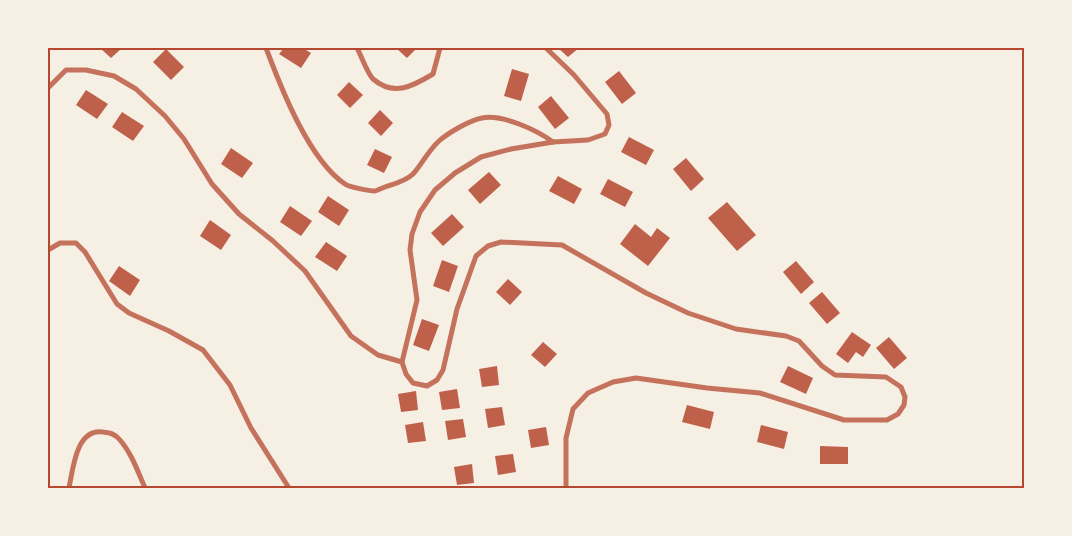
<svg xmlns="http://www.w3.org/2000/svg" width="1072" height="536" font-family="Quicksand,sans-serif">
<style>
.building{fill:#bf614a}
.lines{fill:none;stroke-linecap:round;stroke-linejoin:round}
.minor{stroke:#c5725c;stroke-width:5}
.neatline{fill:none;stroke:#b5482f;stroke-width:2}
</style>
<rect width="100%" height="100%" fill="#f6efe4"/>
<!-- building -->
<g class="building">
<path d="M100 48H122L111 58Z"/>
<path d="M284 48H303L311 53 301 68 279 54Z"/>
<path d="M396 48H417L407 58Z"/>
<path d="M558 48H579L568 57Z"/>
<path d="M166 49 184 67 171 80 153 62Z"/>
<path d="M512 69 529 74 521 101 504 96Z"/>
<path d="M619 71 636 93 622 104 605 82Z"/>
<path d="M349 82 363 95 350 108 337 95Z"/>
<path d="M86 90 108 104 97 119 76 105Z"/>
<path d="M551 96 569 118 555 129 538 107Z"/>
<path d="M380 110 393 123 381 136 368 123Z"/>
<path d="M122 112 144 126 133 141 112 127Z"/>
<path d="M629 137 654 150 646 165 621 152Z"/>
<path d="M231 148 253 163 242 178 221 164Z"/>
<path d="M375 149 392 157 384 173 367 165Z"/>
<path d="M686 158 704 179 691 191 673 169Z"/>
<path d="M489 172 501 185 480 204 468 190Z"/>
<path d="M558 176 582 189 574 204 549 191Z"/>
<path d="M608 179 633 192 625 207 600 194Z"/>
<path d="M328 196 349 210 339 226 318 212Z"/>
<path d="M727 202 756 235 737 251 708 218Z"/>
<path d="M290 206 312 221 301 236 280 222Z"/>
<path d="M452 214 464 227 443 246 431 233Z"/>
<path d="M210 220 231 235 221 250 200 236Z"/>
<path d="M635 224 651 237 657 228 670 238 648 266 620 244Z"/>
<path d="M326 242 347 256 337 271 315 257Z"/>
<path d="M442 260 458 266 449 292 433 286Z"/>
<path d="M796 261 814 282 801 294 783 272Z"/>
<path d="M119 266 140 280 130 296 109 281Z"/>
<path d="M508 279 522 292 510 305 496 292Z"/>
<path d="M822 292 840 313 827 324 809 303Z"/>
<path d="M422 319 439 325 429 351 413 345Z"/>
<path d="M852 332 871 345 863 357 856 352 848 363 836 354Z"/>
<path d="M889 337 907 358 894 369 876 348Z"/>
<path d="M543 342 557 354 545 367 531 355Z"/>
<path d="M497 366 499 385 482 387 479 369Z"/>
<path d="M788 366 813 378 806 394 780 382Z"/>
<path d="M457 389 460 408 442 410 439 392Z"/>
<path d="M416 391 418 410 401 412 398 394Z"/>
<path d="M687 405 714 412 710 429 682 422Z"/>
<path d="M502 407 505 425 488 428 485 409Z"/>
<path d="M463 419 466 437 448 440 445 421Z"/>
<path d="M423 422 426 441 408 443 405 425Z"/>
<path d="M761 425 788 432 784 449 757 442Z"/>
<path d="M546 427 549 445 531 448 528 430Z"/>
<path d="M820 446 848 447V464H820Z"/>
<path d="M513 454 516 472 498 475 495 456Z"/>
<path d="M472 464 474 483 457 485 454 467Z"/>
</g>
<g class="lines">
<!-- minor -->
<g class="minor">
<path d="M266 48C281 88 309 160 345 184 349 187 369 191 375 191 378 190 382 188 385 187 394 184 406 181 413 174 422 164 428 151 439 141 448 133 470 120 482 118 502 114 537 130 553 142"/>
<path d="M357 48C361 55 367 73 373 79 394 97 413 86 433 74L440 48"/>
<path d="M546 48 574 75 607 114 609 125 605 134 588 140 553 142 511 149 481 157 455 173 435 190 420 212 412 234 410 250 417 300 402 362 406 374 413 383 427 386 437 380 443 370 457 309 476 256 488 246 501 242 562 245 646 293 688 313 736 329 786 336 799 341 822 366 835 375 886 377 901 387 905 397 904 405 898 414 887 420H844L760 393 707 388 636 378 613 382 588 393 573 409 566 438V488"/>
<path d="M48 88 66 70H86L114 76 136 89 165 116 184 139 212 184 239 214 273 241 305 271 351 336 378 355 402 362"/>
<path d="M48 250 60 243H76L85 252 117 304 129 313 169 331 203 350 230 385 251 428 289 488"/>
<path d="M69 488C73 469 76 428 103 432 111 433 115 434 120 440 132 454 138 472 145 488"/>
</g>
</g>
<!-- border -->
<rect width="1072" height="536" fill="none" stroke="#f6efe4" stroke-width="98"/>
<rect x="49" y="49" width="974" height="438" class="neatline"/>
</svg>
